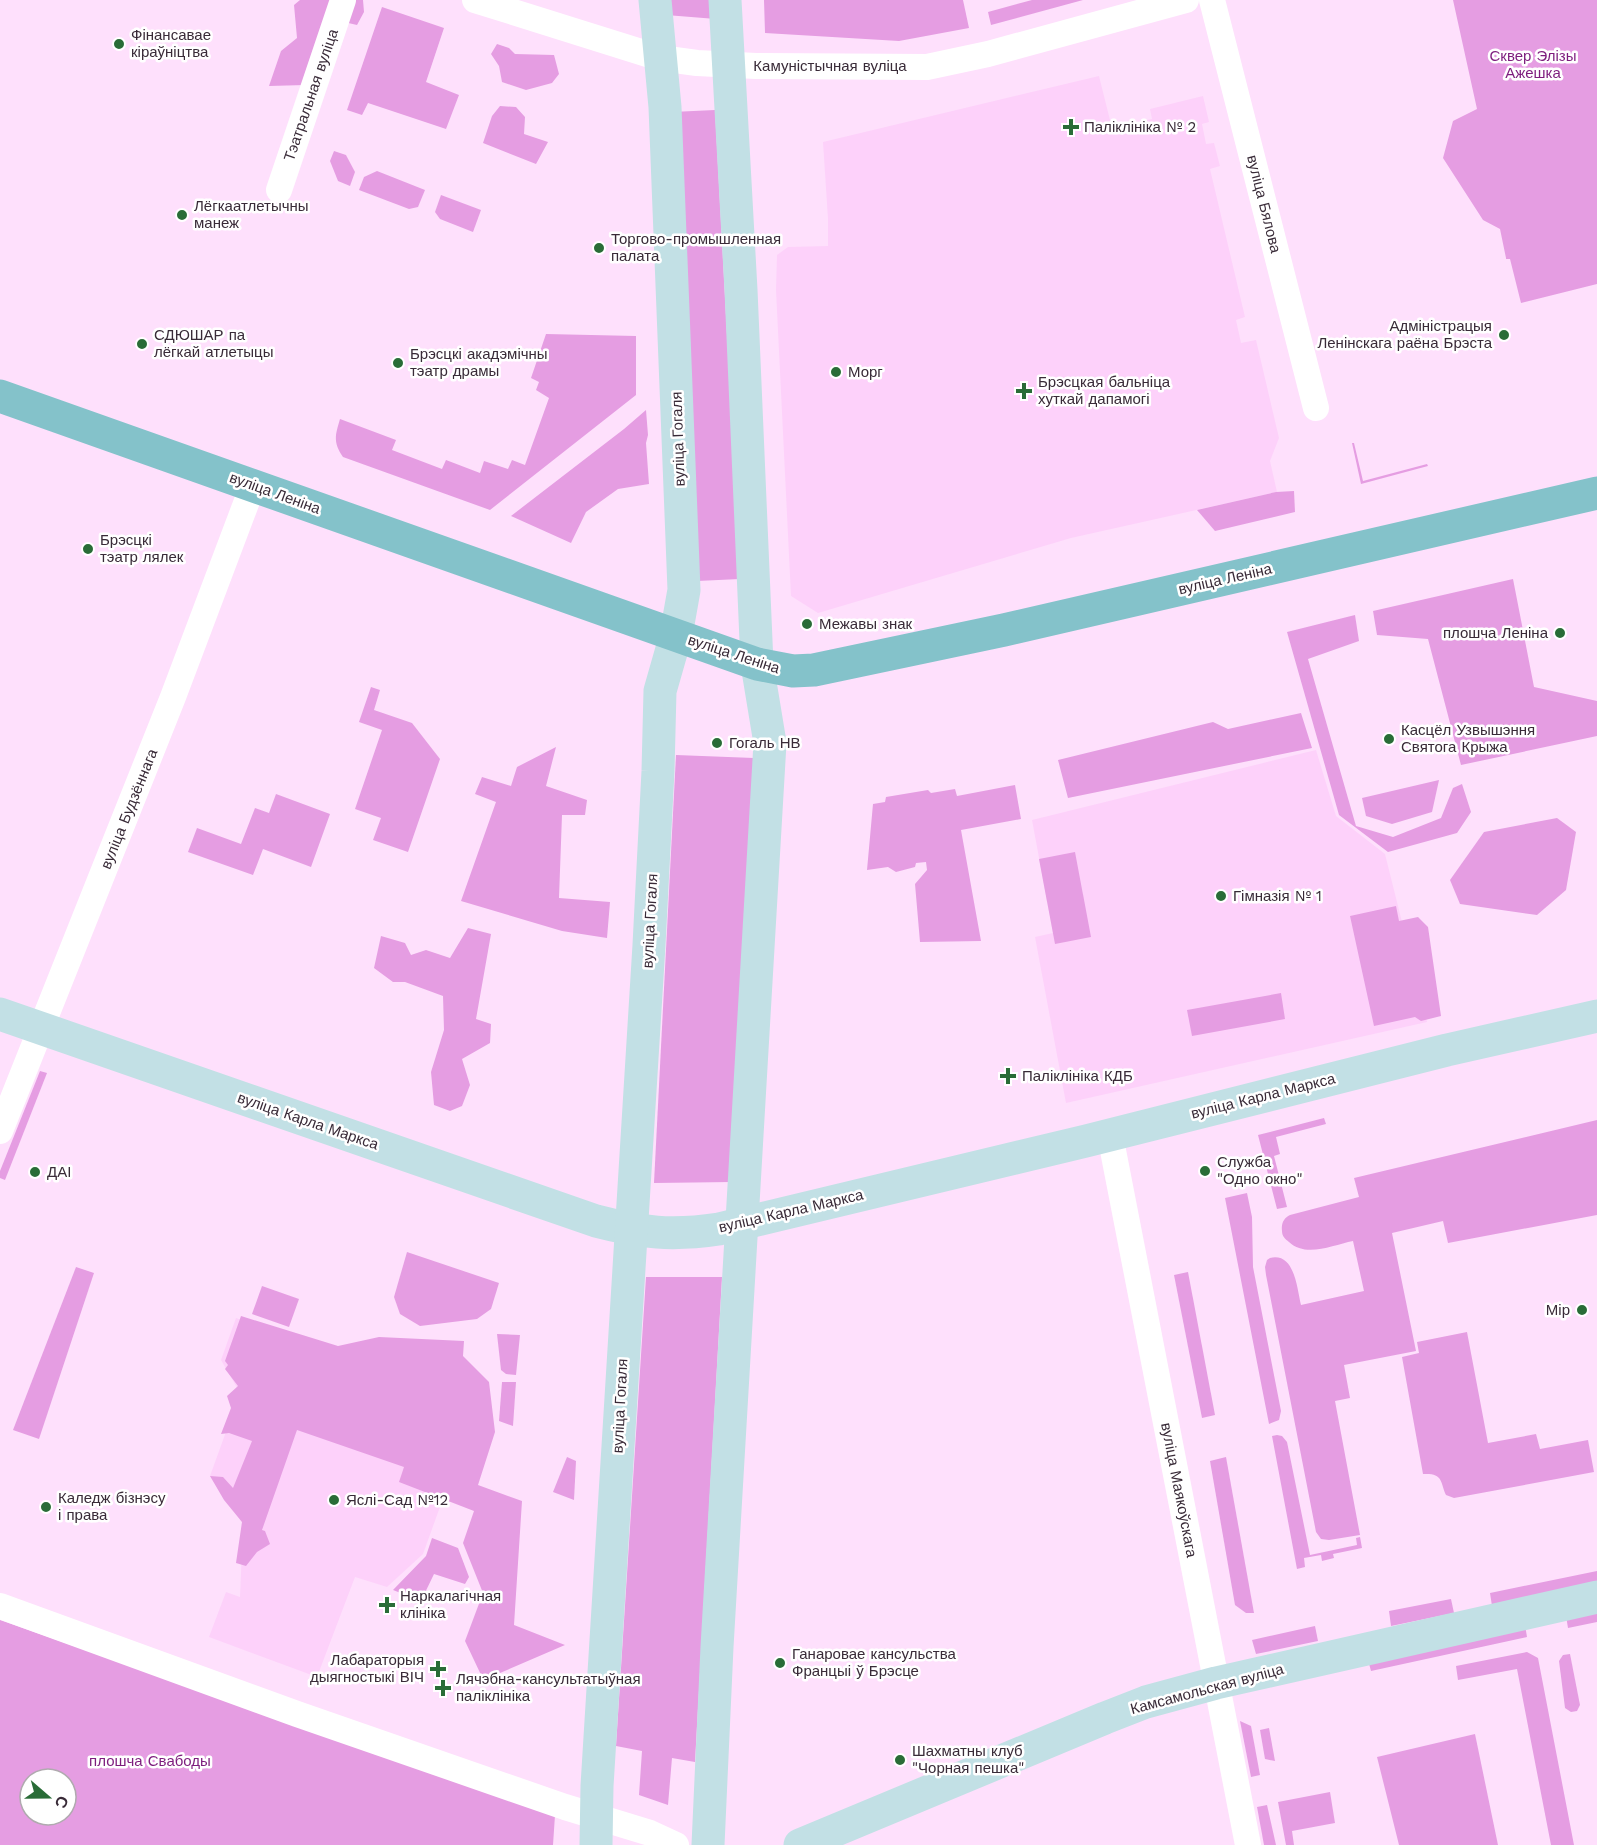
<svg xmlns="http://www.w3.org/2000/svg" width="1597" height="1845" font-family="'Work Sans',sans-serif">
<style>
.built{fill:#fdd1fa}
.green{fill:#e59de2;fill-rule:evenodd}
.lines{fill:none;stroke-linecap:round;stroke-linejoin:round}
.street{stroke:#fff;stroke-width:26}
.secondary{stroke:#c2e0e5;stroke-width:33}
.primary{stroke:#84c2ca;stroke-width:33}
.poi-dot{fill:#296c37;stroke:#fff;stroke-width:2}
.labels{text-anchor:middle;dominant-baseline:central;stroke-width:5;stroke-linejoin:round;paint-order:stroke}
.poi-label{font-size:15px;fill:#392b38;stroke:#fff;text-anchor:start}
.park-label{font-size:15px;fill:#7d1c7d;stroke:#fff}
.street-label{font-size:15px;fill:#392b38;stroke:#fff}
</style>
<rect width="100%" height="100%" fill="#fee0fc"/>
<!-- built -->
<g class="built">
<path d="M1099 76 1112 128 1152 119 1150 109 1203 96 1209 122 1202 124 1206 144 1214 143 1220 166 1210 169 1245 317 1236 320 1241 343 1256 340 1279 438 1270 461 1277 492 1071 538 818 613 791 596 776 290 777 255 788 247 828 246V219L823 142Z"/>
<path d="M1316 750 1336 816 1385 854 1427 1022 1066 1103 1035 937 1053 933 1032 820Z"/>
<path d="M236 1318 476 1407 423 1554 387 1587 355 1577 317 1677 209 1637 226 1592 240 1597 243 1524 210 1476 240 1393 221 1360Z"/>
</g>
<!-- green -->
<g class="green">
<path d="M300 0H363L364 12 357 25 331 19 305 85 269 86 281 51 297 38 294 5Z"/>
<path d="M666 0H715L716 19 666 15Z"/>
<path d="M764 0H963L969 28 899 41 765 33Z"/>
<path d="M1032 0H1083L991 25 988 12Z"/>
<path d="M1453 0H1597V284L1521 303 1510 259H1506V258L1500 229 1483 220 1443 158 1453 121 1477 109Z"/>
<path d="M382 7 444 28 426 82 459 95 446 129 368 103 362 115 347 110Z"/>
<path d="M497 44 509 48 515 54 554 55 559 74 552 83 526 90 502 82 499 66 491 54Z"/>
<path d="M500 106 516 107 525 117 524 134 548 142 536 164 483 143 492 116Z"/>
<path d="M715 110 740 579 697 581 672 112Z"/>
<path d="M334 151 346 155 355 172 350 186 338 181 330 161Z"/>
<path d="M377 171 425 190 418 207 409 209 359 190 364 177Z"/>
<path d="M441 195 481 210 473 232 440 219 435 212Z"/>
<path d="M546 334 636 336V395L490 510 343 457C333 442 335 436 340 419L396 440 392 450 442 469 446 460 480 473 484 461 508 469 512 460 525 465 549 398 536 390 539 382 531 378Z"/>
<path d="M646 410 648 435 646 443 649 484 618 489 586 512 571 543 511 516 624 429Z"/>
<path d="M1352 443H1354L1363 481 1427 464 1428 466 1361 484Z"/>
<path d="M1294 491 1295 512 1215 531 1197 510 1276 492Z"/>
<path d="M1513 579 1534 687 1597 701V736L1461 765 1428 639 1377 635 1373 611Z"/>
<path d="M1355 615 1359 641 1308 659 1356 826 1393 837 1441 818 1453 788 1462 784 1471 812 1457 833 1388 852 1339 815 1287 632Z"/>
<path d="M371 687 380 690 374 710 412 723 440 759 408 852 373 840 381 818 355 809 382 730 359 722Z"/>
<path d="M1301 713 1312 748 1068 798 1058 760 1213 722 1228 729Z"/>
<path d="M556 747 546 786 587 800 585 815H562L559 898 610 902 607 938 562 931 461 901 496 802 475 794 482 777 511 786 517 767Z"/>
<path d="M676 755 754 758 732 1182 654 1183Z"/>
<path d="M1439 780 1432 812 1392 824 1366 816 1362 798Z"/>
<path d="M1015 785 1021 819 961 830 981 941 920 942 915 884 927 870 926 862 916 863 915 867 896 872 888 867 867 870 873 804 885 802 886 797 928 790 931 793 955 789 957 796Z"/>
<path d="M276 794 330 814 311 867 263 849 253 875 188 852 197 828 241 844 255 808 269 813Z"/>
<path d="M1557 818 1576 832 1566 890 1537 915 1460 904 1450 880 1484 832Z"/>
<path d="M1075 852 1091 937 1055 944 1039 859Z"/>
<path d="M1396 906 1399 921 1418 917 1428 927 1441 1016 1421 1021 1415 1017 1374 1026 1350 916Z"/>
<path d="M468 928 491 934 476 1019 491 1024 490 1043 462 1059 470 1085 462 1106 450 1111 434 1105 431 1072 444 1030 443 996 405 982H393L374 968 381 936 405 943 411 955 426 950 450 958Z"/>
<path d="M1281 993 1285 1019 1192 1036 1187 1010Z"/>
<path d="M40 1071 47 1073 5 1180 0 1178V1171Z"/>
<path d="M1324 1118 1326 1124 1276 1137 1280 1154 1274 1156 1287 1207 1277 1209 1258 1135Z"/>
<path d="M1597 1120V1215L1448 1243 1443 1221 1392 1233 1416 1351 1344 1365 1350 1398 1335 1401 1360 1535 1329 1540 1321 1539 1316 1532 1266 1275 1265 1267 1267 1260 1270 1258C1295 1252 1297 1289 1301 1305L1364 1291 1353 1241C1333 1245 1306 1258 1289 1242 1285 1239 1282 1236 1282 1231 1281 1223 1284 1218 1290 1215L1359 1197 1354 1178Z"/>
<path d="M1247 1193 1252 1217 1253 1267 1281 1411 1279 1420 1269 1424 1225 1198Z"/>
<path d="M407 1252 499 1283 491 1309 477 1319 420 1326 400 1314 394 1297Z"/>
<path d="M76 1267 94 1273 39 1439 13 1430Z"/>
<path d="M1188 1272 1215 1415 1202 1418 1174 1275Z"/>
<path d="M646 1277H722L695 1762 672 1758 668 1805 639 1795 642 1751 616 1746Z"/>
<path d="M262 1286 299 1299 289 1327 252 1314Z"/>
<path d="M241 1316 338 1346 379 1337 464 1341 463 1356 489 1382 495 1432 478 1485 522 1501 514 1625 565 1645 493 1676 482 1677 465 1641 483 1593 463 1543 474 1511 399 1482 404 1467 297 1430 262 1530 265 1531 270 1544 257 1552 246 1566 236 1563 242 1522 224 1500 210 1476 223 1477 233 1488 252 1441 229 1433 221 1434 231 1408 227 1396 238 1386 225 1369 228 1365 225 1361Z"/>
<path d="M1467 1332 1488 1443 1536 1434 1540 1449 1588 1440 1594 1472 1454 1498 1446 1495C1440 1481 1443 1473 1423 1474L1402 1357 1419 1353 1417 1342Z"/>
<path d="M497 1334 520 1335 516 1375 506 1374 501 1370Z"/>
<path d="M502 1382H516L513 1426 499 1421Z"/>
<path d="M1277 1435 1282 1436 1287 1442 1310 1555 1357 1545 1356 1538 1360 1537 1362 1548 1333 1554 1334 1558 1322 1561 1321 1555 1304 1558 1305 1567 1297 1569 1272 1436Z"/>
<path d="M567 1457 576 1461 574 1500 553 1492Z"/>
<path d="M1226 1457 1254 1613H1246L1235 1605 1210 1461Z"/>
<path d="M432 1538 458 1548 469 1577 465 1584 434 1574 421 1601 393 1590 426 1556Z"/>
<path d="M1597 1571V1584L1492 1606 1490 1593Z"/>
<path d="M1451 1599 1454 1613 1391 1626 1389 1611Z"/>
<path d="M1597 1610V1622L1568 1628 1566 1616Z"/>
<path d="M0 1620 555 1815 553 1845H0ZM30 1779H66V1815H30Z"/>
<path d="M1525 1625 1527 1637 1371 1671 1368 1660Z"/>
<path d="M1315 1626 1318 1641 1256 1654 1252 1640Z"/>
<path d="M1527 1652 1538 1658 1574 1845H1551L1517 1669 1458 1680 1456 1666Z"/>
<path d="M1570 1654 1580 1705 1577 1711 1571 1712 1565 1708 1559 1661 1563 1655Z"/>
<path d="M1240 1721 1251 1726 1260 1775 1251 1777Z"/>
<path d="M1269 1728 1275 1761 1265 1759 1260 1730Z"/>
<path d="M1475 1734 1498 1845H1399L1377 1757Z"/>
<path d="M1330 1792 1335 1823 1292 1831 1294 1845H1286L1278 1802Z"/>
<path d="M1267 1805 1276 1845H1264L1257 1807Z"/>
</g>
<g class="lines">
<!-- street -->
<g class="street">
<path d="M475 0 660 58 697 63 756 66 927 67 988 54 1186 0"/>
<path d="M1212 0 1316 408"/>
<path d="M279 190 343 0"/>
<path d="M0 1131 173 697 253 485"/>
<path d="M1110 1135 1248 1845"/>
<path d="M0 1606 297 1714 565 1807 650 1833 676 1845"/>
</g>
<!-- secondary -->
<g class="secondary">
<path d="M0 1014 596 1221C642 1233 672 1236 719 1229L1086 1141 1447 1050 1597 1016"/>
<path d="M596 1845 597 1786 649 945 658 771 660 691 676 635 684 590 665 107 655 0"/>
<path d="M708 1845 717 1647 770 743 757 664 741 290 725 0"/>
<path d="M800 1845 1105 1718 1146 1702 1216 1683 1597 1597"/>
</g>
<!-- primary -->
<path class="primary" d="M0 396 757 664 793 671 814 670 1004 630 1597 493"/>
</g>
<!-- markers -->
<g class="poi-dot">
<circle cx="119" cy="44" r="6"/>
<path d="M1068 118h6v6h6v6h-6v6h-6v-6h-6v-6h6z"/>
<circle cx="182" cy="215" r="6"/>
<circle cx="599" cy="248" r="6"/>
<circle cx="1504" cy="335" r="6"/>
<circle cx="142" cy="344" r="6"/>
<circle cx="398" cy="363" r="6"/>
<circle cx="836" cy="372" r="6"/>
<path d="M1021 382h6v6h6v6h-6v6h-6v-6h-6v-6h6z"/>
<circle cx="88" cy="549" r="6"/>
<circle cx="807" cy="624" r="6"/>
<circle cx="1560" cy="633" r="6"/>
<circle cx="1389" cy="739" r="6"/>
<circle cx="717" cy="743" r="6"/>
<circle cx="1221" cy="896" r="6"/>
<path d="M1005 1067h6v6h6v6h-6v6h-6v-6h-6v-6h6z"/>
<circle cx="1205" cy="1171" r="6"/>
<circle cx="35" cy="1172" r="6"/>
<circle cx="1582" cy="1310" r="6"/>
<circle cx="334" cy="1500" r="6"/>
<circle cx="46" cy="1507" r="6"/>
<path d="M384 1596h6v6h6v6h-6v6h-6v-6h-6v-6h6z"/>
<circle cx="780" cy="1663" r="6"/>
<path d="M435 1660h6v6h6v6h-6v6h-6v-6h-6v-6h6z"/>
<path d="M440 1679h6v6h6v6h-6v6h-6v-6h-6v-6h6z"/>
<circle cx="900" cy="1760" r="6"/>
</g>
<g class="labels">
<!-- poi labels -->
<g class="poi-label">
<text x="131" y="35">Фінансавае<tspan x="131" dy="17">кіраўніцтва</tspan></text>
<text x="1084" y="127">Паліклініка № 2</text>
<text x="194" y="206">Лёгкаатлетычны<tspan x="194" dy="17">манеж</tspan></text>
<text x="611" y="239">Торгово-промышленная<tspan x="611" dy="17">палата</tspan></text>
<text x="1492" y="326" text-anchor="end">Адміністрацыя<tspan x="1492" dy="17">Ленінскага раёна Брэста</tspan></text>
<text x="154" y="335">СДЮШАР па<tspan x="154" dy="17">лёгкай атлетыцы</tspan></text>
<text x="410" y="354">Брэсцкі акадэмічны<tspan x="410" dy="17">тэатр драмы</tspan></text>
<text x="848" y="372">Морг</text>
<text x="1038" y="382">Брэсцкая бальніца<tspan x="1038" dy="17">хуткай дапамогі</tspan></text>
<text x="100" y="540">Брэсцкі<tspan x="100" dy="17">тэатр лялек</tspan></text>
<text x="819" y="624">Межавы знак</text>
<text x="1548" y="633" text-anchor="end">плошча Леніна</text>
<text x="1401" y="730">Касцёл Узвышэння<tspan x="1401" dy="17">Святога Крыжа</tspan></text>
<text x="729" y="743">Гогаль НВ</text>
<text x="1233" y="896">Гімназія № 1</text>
<text x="1022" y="1076">Паліклініка КДБ</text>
<text x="1217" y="1162">Служба<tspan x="1217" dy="17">"Одно окно"</tspan></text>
<text x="47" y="1172">ДАІ</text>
<text x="1570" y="1310" text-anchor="end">Мір</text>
<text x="58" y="1498">Каледж бізнэсу<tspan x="58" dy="17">і права</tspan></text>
<text x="346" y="1500">Яслі-Сад №12</text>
<text x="400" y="1596">Наркалагічная<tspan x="400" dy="17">клініка</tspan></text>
<text x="792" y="1654">Ганаровае кансульства<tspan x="792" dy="17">Францыі ў Брэсце</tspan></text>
<text x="424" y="1660" text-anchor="end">Лабараторыя<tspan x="424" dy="17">дыягностыкі ВІЧ</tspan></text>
<text x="456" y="1679">Лячэбна-кансультатыўная<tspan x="456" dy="17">паліклініка</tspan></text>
<text x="912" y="1751">Шахматны клуб<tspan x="912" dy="17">"Чорная пешка"</tspan></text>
</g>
<!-- park labels -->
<g class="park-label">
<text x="1533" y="56">Сквер Элізы<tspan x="1533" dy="17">Ажешка</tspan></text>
<text x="150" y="1761">плошча Свабоды</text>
</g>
<!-- street labels -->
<g class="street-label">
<text x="830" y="66">Камуністычная вуліца</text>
<text transform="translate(311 95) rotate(-71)">Тэатральная вуліца</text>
<text transform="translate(1264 204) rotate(76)">вуліца Бялова</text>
<text transform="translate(678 439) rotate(-92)">вуліца Гогаля</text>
<text transform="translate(275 493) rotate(20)">вуліца Леніна</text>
<text transform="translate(1225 579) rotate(-13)">вуліца Леніна</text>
<text transform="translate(734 654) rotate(18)">вуліца Леніна</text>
<text transform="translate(129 809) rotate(-68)">вуліца Будзённага</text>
<text transform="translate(650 921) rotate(-87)">вуліца Гогаля</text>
<text transform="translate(1263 1096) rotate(-14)">вуліца Карла Маркса</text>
<text transform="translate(308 1121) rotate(19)">вуліца Карла Маркса</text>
<text transform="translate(791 1211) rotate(-13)">вуліца Карла Маркса</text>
<text transform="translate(620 1406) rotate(-87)">вуліца Гогаля</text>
<text transform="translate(1179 1490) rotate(79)">вуліца Маякоўскага</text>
<text transform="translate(1207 1689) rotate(-15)">Камсамольская вуліца</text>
</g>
</g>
<!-- north arrow -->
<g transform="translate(48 1797) rotate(110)"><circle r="28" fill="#ffffff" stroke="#b0aaaf" stroke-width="1.5"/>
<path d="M0-4.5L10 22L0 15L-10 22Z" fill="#296c37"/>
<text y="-9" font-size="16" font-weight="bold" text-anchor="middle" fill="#392b38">С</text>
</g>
</svg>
